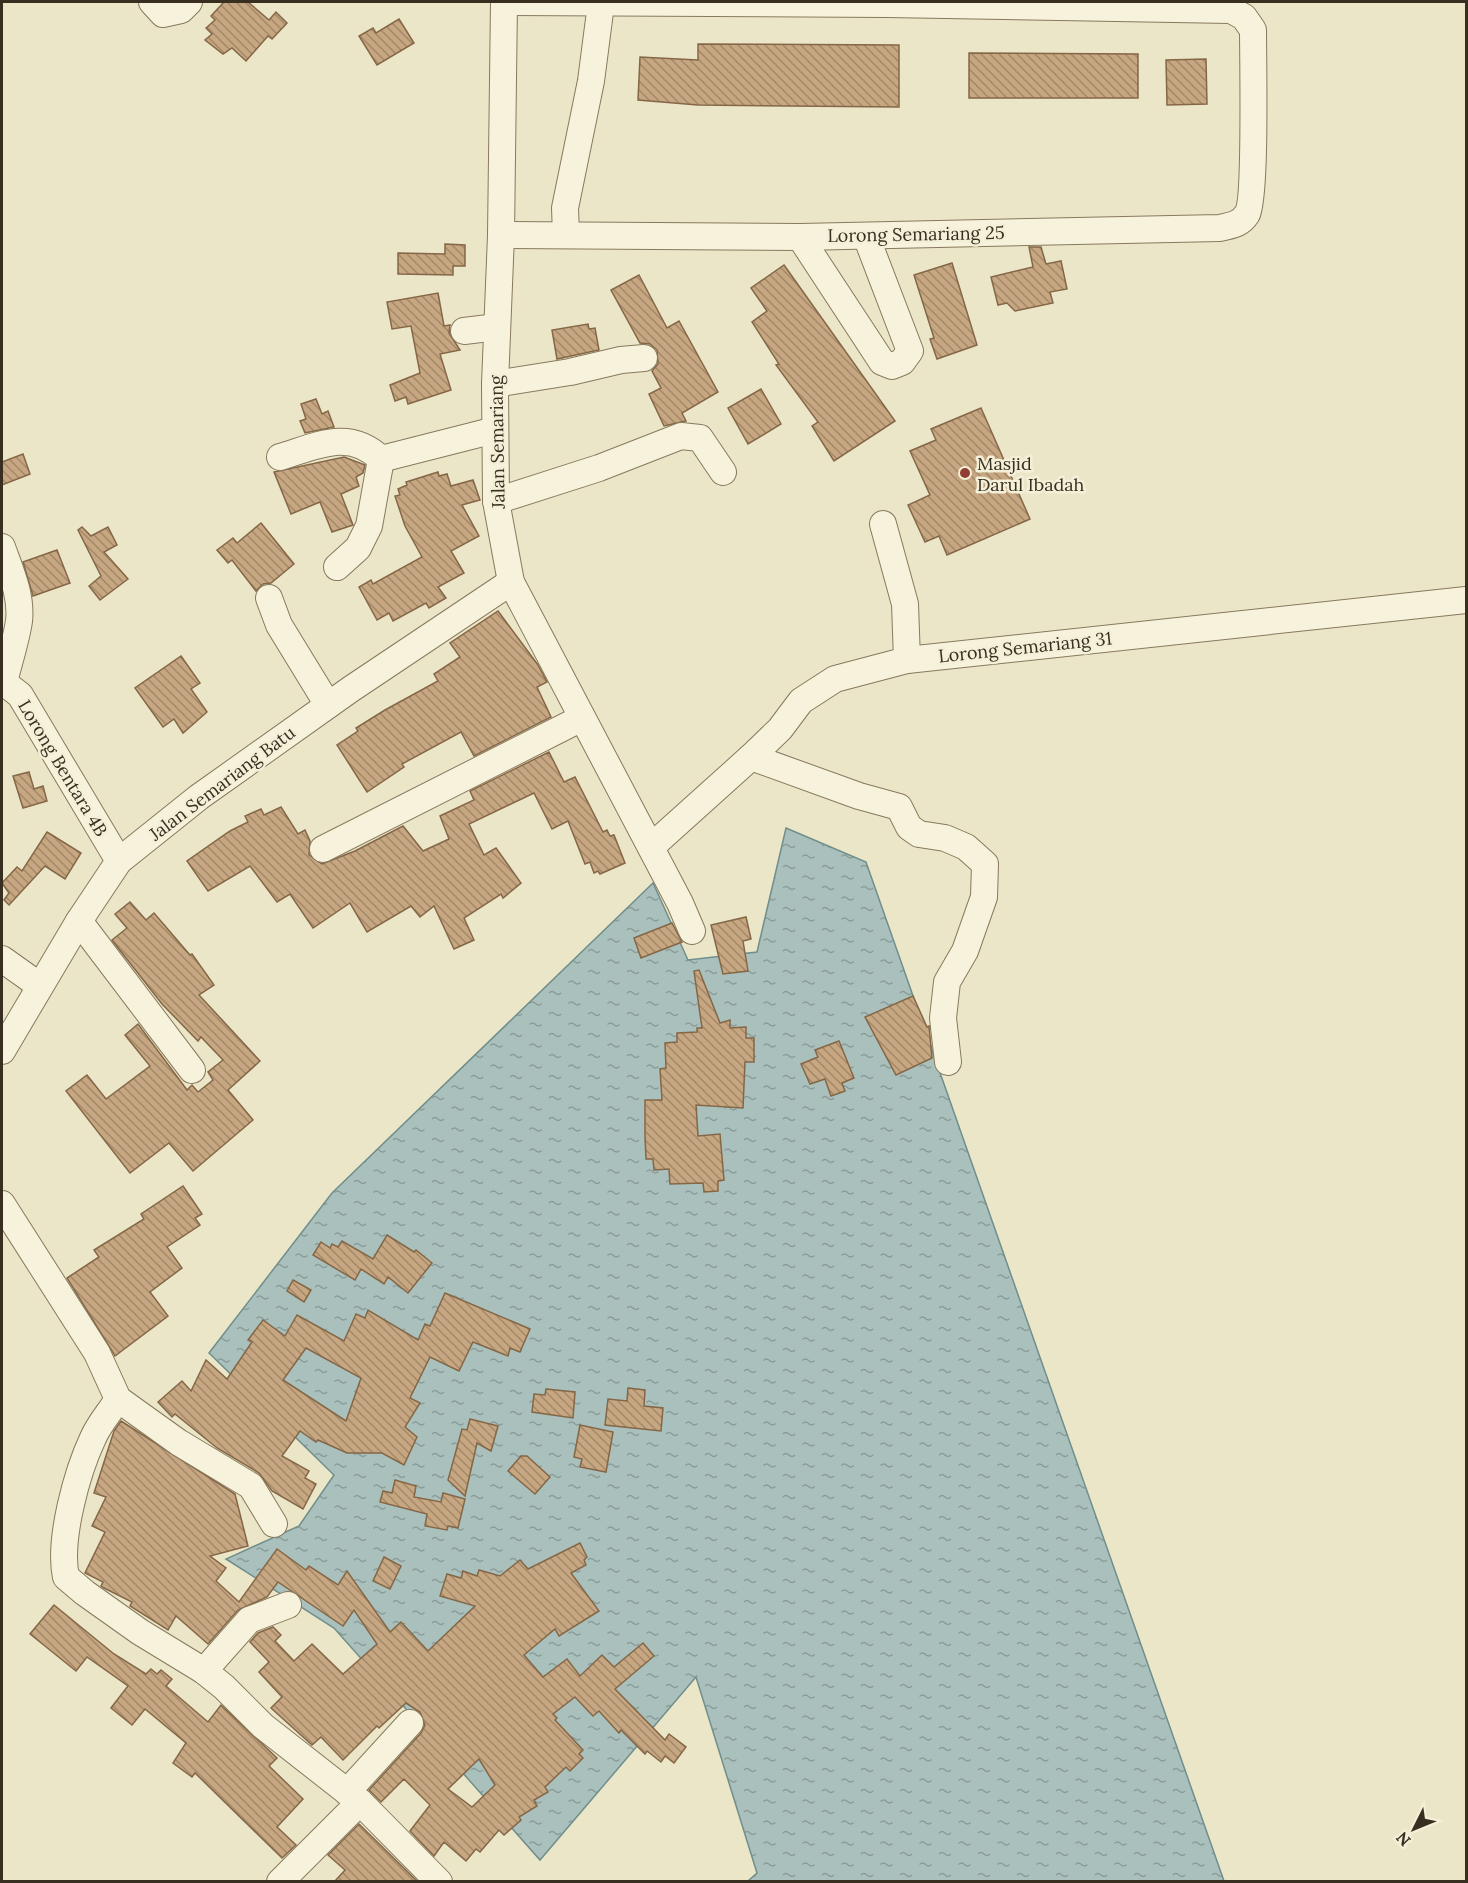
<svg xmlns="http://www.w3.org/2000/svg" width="1468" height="1883" font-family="Lora,serif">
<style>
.water{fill:url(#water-ripples);stroke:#708e8b;stroke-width:1.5}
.building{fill:url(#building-back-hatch);stroke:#846746;stroke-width:1.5;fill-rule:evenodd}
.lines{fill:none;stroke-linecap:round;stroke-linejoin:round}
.minor-casing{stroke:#87795e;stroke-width:28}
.minor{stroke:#f7f2db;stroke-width:26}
.poi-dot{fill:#923e32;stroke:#f4efd7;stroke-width:2}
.labels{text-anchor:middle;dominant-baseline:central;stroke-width:5;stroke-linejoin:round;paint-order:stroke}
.street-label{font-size:18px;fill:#382f21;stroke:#f4efd7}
.poi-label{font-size:18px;fill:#382f21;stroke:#f4efd7;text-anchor:start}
</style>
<defs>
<pattern id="water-ripples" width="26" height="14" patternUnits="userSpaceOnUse" patternTransform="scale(1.5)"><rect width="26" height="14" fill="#a9c0bc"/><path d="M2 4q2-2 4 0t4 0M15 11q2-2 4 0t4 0" fill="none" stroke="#8b9c98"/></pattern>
<pattern id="building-back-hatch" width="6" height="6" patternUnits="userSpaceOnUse" patternTransform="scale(1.5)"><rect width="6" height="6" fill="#c7a781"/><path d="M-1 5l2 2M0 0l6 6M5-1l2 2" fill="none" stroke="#a38869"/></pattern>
</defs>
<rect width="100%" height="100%" fill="#ece6c8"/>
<!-- water -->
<path class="water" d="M786 828 866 862 1224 1881H748L757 1873 696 1677 540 1860 334 1628 226 1559 299 1526 334 1475 209 1353 332 1193 653 883 688 960 757 952Z"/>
<!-- building -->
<g class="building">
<path d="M224 2H248L269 20 276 12 287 23 272 39 268 36 246 61 232 48 223 54 205 40 212 34 206 28 215 20 211 16Z"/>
<path d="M399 19 414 43 377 65 359 36 373 28 376 33Z"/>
<path d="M698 44 899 45V107L698 105 638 100 640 57 698 60Z"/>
<path d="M969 53 1138 54V98H969Z"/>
<path d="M1206 59 1207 104 1167 105 1166 60Z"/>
<path d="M445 244 465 245V266H453V275L398 274V253L445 254Z"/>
<path d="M1029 247H1041L1046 264 1061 261 1067 289 1050 292 1053 303 1015 311 1007 303 998 305 991 277 1033 267Z"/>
<path d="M952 263 977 345 937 359 930 339 934 338 914 275Z"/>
<path d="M784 265 895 421 834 461 812 426 818 422 776 365 779 364 752 322 767 311 751 288Z"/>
<path d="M639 275 667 328 679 321 718 392 682 413 686 421 664 426 649 394 661 388 652 371 658 364 657 350 650 344 640 343 611 290Z"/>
<path d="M438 293 444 326 450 325 449 333 460 350 440 354 451 390 408 404 406 397 395 401 390 385 420 373 411 326 392 329 387 302Z"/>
<path d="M588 324 589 329 595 328 599 350 557 359 552 330Z"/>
<path d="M761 389 781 424 748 444 728 408Z"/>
<path d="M316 399 322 414 328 411 334 427 305 433 300 421 306 419 301 404Z"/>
<path d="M981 408 1030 519 947 555 939 536 925 542 908 505 930 495 910 451 936 440 931 429Z"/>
<path d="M23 454 30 474 2 485V462Z"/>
<path d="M344 457 365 465 363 473 356 477 359 486 341 494 353 525 332 532 320 502 291 514 274 472Z"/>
<path d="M438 472 439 476 447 474 451 486 473 480 480 500 462 505 479 536 451 551 464 573 438 587 446 598 429 608 426 603 393 621 389 613 377 620 359 587 371 580 373 584 422 557 405 526 395 496 400 495 398 489 407 485 406 482Z"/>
<path d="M261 523 294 564 271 583 263 584 256 591 232 560 228 563 217 550 233 538 237 543Z"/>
<path d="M82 527 91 536 108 527 117 545 104 552 128 579 100 600 89 586 101 576 78 530Z"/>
<path d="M57 550 70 583 33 596 23 562Z"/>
<path d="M498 611 538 665 547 682 537 687 551 717 474 756 461 732 402 764 404 767 367 792 337 745 358 731 356 728 385 710 438 681 434 674 460 657 450 643Z"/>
<path d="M181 656 200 683 191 689 207 712 183 733 174 719 163 727 135 688Z"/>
<path d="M549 752 564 782 575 777 603 832 607 830 610 836 614 835 625 863 600 874 598 871 594 873 590 862 585 864 568 821 552 829 534 793 469 824 484 855 496 848 521 883 503 898 501 894 464 918 474 940 454 949 434 906 420 917 411 906 367 932 350 903 313 928 290 894 277 902 250 866 208 891 187 861 230 831 248 822 245 816 261 809 264 815 281 807 298 834 305 830 310 841 309 855 322 864 355 851 403 826 423 851 449 839 440 816 474 800 470 791Z"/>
<path d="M29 772 34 789 43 786 47 801 23 808 13 776Z"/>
<path d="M47 832 81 853 65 879 45 866 9 905 4 900 9 893 2 883 17 867 22 871Z"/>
<path d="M130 902 146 920 154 913 190 955 192 954 214 985 199 995 260 1061 228 1090 253 1120 193 1171 169 1143 130 1173 66 1091 87 1075 106 1099 150 1066 125 1035 138 1024 187 1090 192 1085 198 1092 213 1080 208 1072 223 1060 201 1037 198 1041 162 1004 112 940 127 928 115 914Z"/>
<path d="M746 917 751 939 743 941 748 971 723 974 711 925Z"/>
<path d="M672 923 682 942 641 958 634 938Z"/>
<path d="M699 970 720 1023 730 1020V1028L746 1027V1038H754V1062H745L743 1108 696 1105 698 1136 720 1134 724 1180 718 1181V1191L704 1192 703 1183 670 1184 669 1169 654 1170 653 1159H646L645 1136V1100H662L660 1069 666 1068 665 1043 677 1042V1033L697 1032V1028H702L694 971Z"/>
<path d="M913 996 927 1027 929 1026 932 1058 896 1075 865 1017Z"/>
<path d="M839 1041 854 1078 842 1083 845 1091 831 1096 825 1079 810 1084 801 1064 818 1057 815 1050Z"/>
<path d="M183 1186 202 1214 195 1218 200 1225 167 1247 182 1268 150 1292 168 1316 115 1356 67 1278 99 1257 94 1250 144 1219 141 1214Z"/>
<path d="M387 1235 414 1252 416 1250 432 1263 408 1293 388 1277 384 1284 361 1269 355 1280 313 1255 321 1242 330 1248 332 1244 338 1247 342 1241 373 1259Z"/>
<path d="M293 1280 311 1290 304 1302 287 1291Z"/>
<path d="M445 1293 530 1329 520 1352 510 1348 508 1356 473 1342 459 1371 430 1357 410 1398 420 1403 405 1427 417 1437 404 1465 382 1453H347L318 1440 316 1442 300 1431 282 1456 309 1471 305 1478 316 1484 303 1509 272 1491 259 1473 217 1448 175 1414 172 1417 158 1402 182 1381 191 1391 206 1360 227 1379 252 1342 248 1340 263 1320 285 1336 297 1315 344 1341 356 1314 365 1318 368 1310 418 1340 425 1324 430 1326ZM306 1348 361 1378 346 1421 283 1380Z"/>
<path d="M628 1388 645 1390 644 1406 663 1408 661 1431 605 1425 608 1399 627 1401Z"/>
<path d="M546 1389 575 1392 573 1418 532 1412 534 1394 545 1395Z"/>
<path d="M470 1419 498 1426 491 1451 477 1443 465 1496 448 1480 462 1429 467 1430Z"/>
<path d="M121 1421 235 1494 248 1546 210 1556 226 1568 216 1581 239 1602 277 1549 306 1570 309 1566 338 1585 347 1571 390 1632 401 1622 428 1651 475 1606 440 1596 447 1574 461 1578 463 1571 477 1576 479 1570 500 1576 520 1560 528 1569 580 1543 587 1557 584 1560 586 1565 571 1573 599 1611 559 1636 555 1629 524 1655 543 1677 567 1659 580 1676 602 1655 614 1667 643 1643 654 1656 615 1689 665 1740 669 1734 686 1747 674 1763 665 1756 661 1762 647 1751 645 1754 621 1730 619 1733 599 1711 593 1716 575 1697 553 1714 557 1718 555 1720 583 1750 579 1754 583 1758 570 1771 566 1767 545 1787 548 1792 534 1800 537 1806 519 1817 521 1820 504 1835 499 1830 480 1852 476 1849 466 1861 444 1842 434 1856 410 1831 430 1805 404 1779 381 1802 369 1790 421 1733 425 1725 420 1712 406 1703 379 1728 377 1726 343 1760 321 1737 312 1745 271 1708 282 1697 259 1672 269 1662 250 1642 258 1633 273 1627 281 1635 275 1641 294 1661 312 1644 343 1674 377 1644 354 1610 343 1626 278 1582 267 1597 238 1610 208 1644 176 1616 168 1630 130 1606 132 1602 104 1588 101 1586 103 1582 85 1573 105 1532 92 1526 106 1497 94 1493 114 1431ZM479 1759 495 1785 472 1807 448 1789Z"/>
<path d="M580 1425 613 1432 606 1472 580 1467 582 1459 574 1457Z"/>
<path d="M521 1456H527L550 1477 535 1494 508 1471Z"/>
<path d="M395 1480 416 1486 414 1497 441 1502 443 1493 465 1499 458 1528 448 1526 447 1530 425 1526 427 1514 380 1502 383 1491 392 1493Z"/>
<path d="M384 1557 401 1566 390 1589 373 1581Z"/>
<path d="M54 1605 114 1654 146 1674 151 1669 157 1674 161 1670 172 1679 166 1686 208 1722 221 1705 277 1758 269 1766 303 1799 277 1827 296 1845 282 1858 195 1773 192 1777 173 1763 186 1743 145 1709 132 1725 111 1708 128 1686 87 1657 76 1671 30 1634Z"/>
<path d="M359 1824 366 1831 417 1881H335L345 1870 328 1855Z"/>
</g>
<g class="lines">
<!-- minor casing -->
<g class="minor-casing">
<g id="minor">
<path d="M152 2 163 14 181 10 189 2"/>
<path d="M504 2 501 235 495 384 496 501 511 582 680 903 692 931"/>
<path d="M566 234 565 208 591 81 601 4"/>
<path d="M501 235 800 237 1220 228C1231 225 1240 225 1247 214 1256 200 1253 56 1253 30L1244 17 1231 10 887 4 504 2"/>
<path d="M800 237 882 362 892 366 902 362 910 351 866 236"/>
<path d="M464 331 497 327"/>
<path d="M495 384 570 372 621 360 644 358"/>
<path d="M280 457C317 446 349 428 381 459L495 430"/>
<path d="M496 501 599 468 681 436 700 438 723 472"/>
<path d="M883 524 905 604 907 660"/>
<path d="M2 547C10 570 22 595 19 621 16 641 9 662 4 682"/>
<path d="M337 567 358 548 369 526 381 459"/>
<path d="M269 598 279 625 328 705"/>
<path d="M2 681 20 695 119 861"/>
<path d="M751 757 859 796 899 807 909 827 919 834 945 838 966 847 985 864 984 897 965 951 947 982 943 1018 948 1062"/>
<path d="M651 847 751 757 780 729 801 701 835 679 907 660 1466 600"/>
<path d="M323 849 582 718"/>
<path d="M79 921 192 1070"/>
<path d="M2 959 40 986"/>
<path d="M2 1051 79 921 119 861 199 797 351 689 511 582"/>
<path d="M2 1204 97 1353 118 1399 178 1442 251 1486 274 1524"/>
<path d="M118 1399C110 1412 99 1424 93 1438 77 1472 58 1540 66 1577L85 1593 140 1632 204 1671 224 1687 263 1726 360 1802 439 1882"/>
<path d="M204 1671 249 1620 288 1605"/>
<path d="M347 1792 410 1723"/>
<path d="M280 1882 360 1802"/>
</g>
</g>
<!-- minor -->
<use href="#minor" class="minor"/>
</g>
<!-- markers -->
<circle class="poi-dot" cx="965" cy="473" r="6"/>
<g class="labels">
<!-- street labels -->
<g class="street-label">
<text transform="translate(916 234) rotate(-1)">Lorong Semariang 25</text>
<text transform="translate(497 442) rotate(-91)">Jalan Semariang</text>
<text transform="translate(1025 647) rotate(-6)">Lorong Semariang 31</text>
<text transform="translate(63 768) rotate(59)">Lorong Bentara 4B</text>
<text transform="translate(222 783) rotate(-37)">Jalan Semariang Batu</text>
</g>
<!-- poi labels -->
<g class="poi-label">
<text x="977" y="463">Masjid<tspan x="977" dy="21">Darul Ibadah</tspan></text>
</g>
</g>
<!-- border -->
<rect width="1468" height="1883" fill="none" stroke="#382f21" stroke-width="6"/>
<!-- north arrow -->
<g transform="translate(1414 1829) rotate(227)" stroke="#f4efd7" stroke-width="4.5" paint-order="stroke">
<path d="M0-4.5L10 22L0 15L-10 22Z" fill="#382f21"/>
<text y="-9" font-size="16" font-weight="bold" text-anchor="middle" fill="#382f21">N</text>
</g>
</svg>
